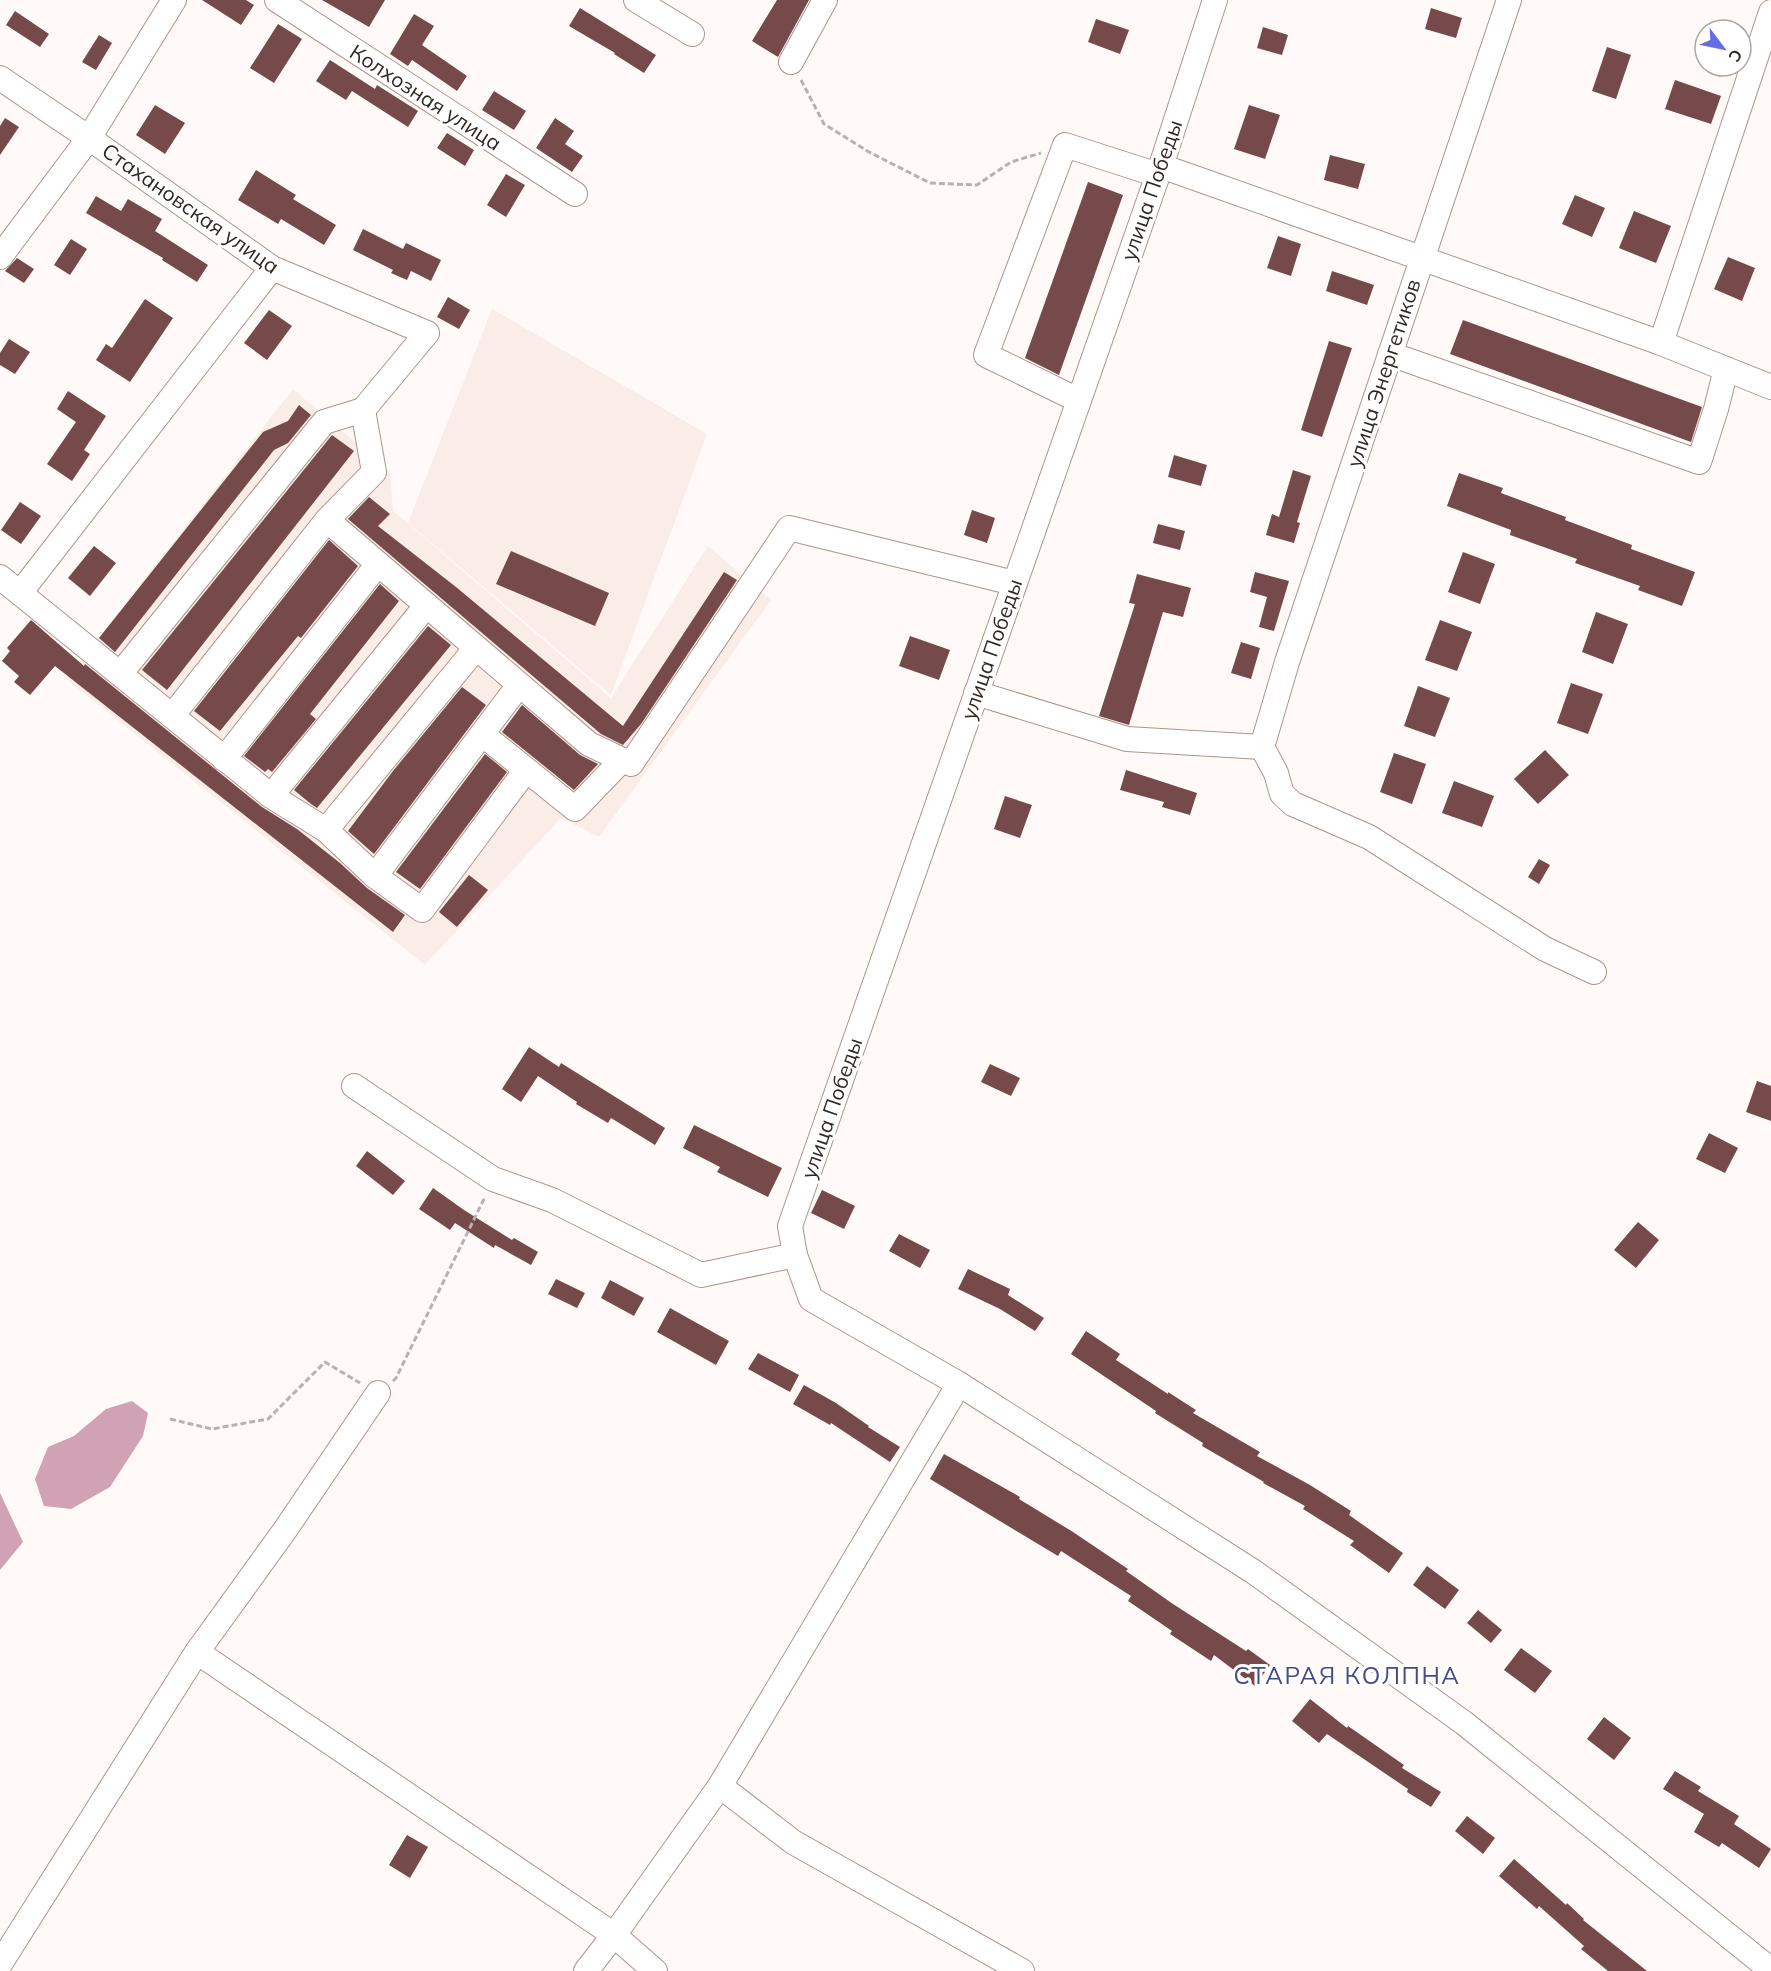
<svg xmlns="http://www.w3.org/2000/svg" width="1771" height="1971" font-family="Mulish,sans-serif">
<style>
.built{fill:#faece7}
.water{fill:#d1a1b4}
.building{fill:#76494a}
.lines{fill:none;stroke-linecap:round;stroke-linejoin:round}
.minor-casing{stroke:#ac958b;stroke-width:26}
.path{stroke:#b8b1af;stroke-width:3;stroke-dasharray:6 3;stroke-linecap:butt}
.minor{stroke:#fff;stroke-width:24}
.labels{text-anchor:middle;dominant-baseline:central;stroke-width:6;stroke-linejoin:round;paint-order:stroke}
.street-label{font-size:21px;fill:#312824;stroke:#fff}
.quarter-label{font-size:24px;letter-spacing:1.5px;fill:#444b88;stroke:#fff}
</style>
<rect width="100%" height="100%" fill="#fffaf8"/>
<!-- built -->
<g class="built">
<path d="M492 309 707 434 611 695 408 523Z"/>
<path d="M293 389 390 472 393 511 611 698 708 546 771 600 599 837 561 818 425 965 66 679Z"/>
</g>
<!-- water -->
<g class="water">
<path d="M132 1401 148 1413 143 1436 110 1487 71 1509 44 1506 35 1479 48 1447 74 1436 106 1409Z"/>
<path d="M0 1493 23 1542 0 1570Z"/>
</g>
<!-- building -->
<g class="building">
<path d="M202 0H246L254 5 241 25Z"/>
<path d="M322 0H385L369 27Z"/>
<path d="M777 0H809L778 57 752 41Z"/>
<path d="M580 8 656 55 644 73 614 54 615 53 569 26Z"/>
<path d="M1431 8 1462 18 1456 38 1425 29Z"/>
<path d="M15 11 49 34 40 47 6 25Z"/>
<path d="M414 14 434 26 422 45 467 76 457 91 412 60 408 66 390 54Z"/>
<path d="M1096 19 1129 30 1120 54 1088 42Z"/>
<path d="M278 24 302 39 274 83 250 68Z"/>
<path d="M1263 27 1288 35 1282 55 1257 48Z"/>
<path d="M99 35 112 43 96 70 82 62Z"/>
<path d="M1607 47 1631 55 1616 99 1592 91Z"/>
<path d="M330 60 375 89 377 85 418 111 408 127 352 91 346 100 316 81Z"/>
<path d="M1675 80 1721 96 1711 124 1665 109Z"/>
<path d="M494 91 526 111 514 130 482 110Z"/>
<path d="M155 105 185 123 165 154 136 135Z"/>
<path d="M1249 105 1280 115 1265 159 1234 149Z"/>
<path d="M5 118 19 127 0 155V126Z"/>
<path d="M555 118 574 131 565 144 583 156 572 172 536 148Z"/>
<path d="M447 133 474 150 465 166 437 148Z"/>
<path d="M1330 155 1365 164 1358 189 1324 180Z"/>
<path d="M256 170 296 195 293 199 336 225 324 245 281 219 278 224 238 200Z"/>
<path d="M506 174 525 185 506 217 487 205Z"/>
<path d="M1088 182 1123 195 1059 375 1025 358Z"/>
<path d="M1575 195 1605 208 1592 237 1562 224Z"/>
<path d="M96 196 121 211 128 199 162 219 155 231 208 265 197 282 162 260 163 258 86 213Z"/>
<path d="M1634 211 1671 226 1656 263 1619 248Z"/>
<path d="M363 229 403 249 406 243 441 260 431 281 411 271 407 280 391 273 393 270 353 250Z"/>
<path d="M1278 236 1301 244 1291 276 1267 268Z"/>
<path d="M71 239 87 249 70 275 54 265Z"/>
<path d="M1728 257 1755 268 1742 301 1714 289Z"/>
<path d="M17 258 34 269 24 283 5 271Z"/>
<path d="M1332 271 1374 285 1367 305 1326 291Z"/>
<path d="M448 297 470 310 459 329 437 317Z"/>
<path d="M145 299 173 318 130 382 96 360 106 344 112 348Z"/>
<path d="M269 310 292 326 267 360 244 343Z"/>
<path d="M1463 320 1702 407 1691 442 1450 354Z"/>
<path d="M9 339 30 352 15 374 0 365V353Z"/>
<path d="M1329 341 1352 348 1322 437 1301 430Z"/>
<path d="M68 391 106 416 84 450 90 454 72 481 47 464 76 422 57 409Z"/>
<path d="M299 405 311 415 288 443 274 450 115 652 99 638 263 432 288 421Z"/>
<path d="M332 435 354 451 167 690 142 670Z"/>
<path d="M1174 455 1207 465 1201 486 1168 477Z"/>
<path d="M1293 470 1311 476 1297 522 1300 523 1294 543 1266 535 1272 514 1279 517Z"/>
<path d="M1459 473 1503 488 1501 493 1566 517 1565 520 1632 545 1631 549 1695 572 1682 606 1638 590 1640 586 1575 563 1577 559 1510 535 1511 530 1447 506Z"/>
<path d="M369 497 390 514 378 526 456 587 623 726 724 572 737 580 641 724 623 745 601 734 348 519Z"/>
<path d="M20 502 41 516 21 544 1 530Z"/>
<path d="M972 510 995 518 987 543 964 535Z"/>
<path d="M1158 524 1185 531 1180 550 1153 543Z"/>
<path d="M329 540 358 566 301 638 298 636 220 731 194 711Z"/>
<path d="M94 546 116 563 90 596 68 578Z"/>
<path d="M511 551 609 593 595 626 496 584Z"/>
<path d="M1463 552 1495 564 1480 604 1448 592Z"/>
<path d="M1255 572 1289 581 1274 631 1259 627 1267 597 1250 592Z"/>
<path d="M1137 574 1191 588 1183 617 1163 612 1129 725 1099 716 1135 604 1129 603Z"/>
<path d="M380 584 399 601 310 714 316 719 272 772 268 769 265 772 244 756Z"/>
<path d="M1596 612 1628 624 1613 664 1582 652Z"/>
<path d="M31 620 84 666 85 664 262 807 297 829 340 863 367 888 405 915 393 932 55 666 30 695 14 682 19 676 2 661 10 651 7 648Z"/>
<path d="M1440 620 1472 632 1457 671 1425 660Z"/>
<path d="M428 626 451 645 317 808 311 804 294 790Z"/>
<path d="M910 636 950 650 939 680 899 666Z"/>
<path d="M1241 642 1260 648 1251 679 1231 673Z"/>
<path d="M1571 683 1603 694 1588 734 1557 723Z"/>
<path d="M1418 686 1450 698 1435 737 1404 726Z"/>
<path d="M462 687 486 705 374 854 348 831 393 771Z"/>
<path d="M522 705 580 755 598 764 574 790 502 732Z"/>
<path d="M1545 750 1569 775 1538 804 1514 779Z"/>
<path d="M1394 753 1426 764 1412 804 1380 792Z"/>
<path d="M485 754 507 772 420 889 396 872Z"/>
<path d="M1126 770 1197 793 1190 815 1162 807 1164 802 1120 790Z"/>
<path d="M1454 781 1494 796 1482 827 1442 813Z"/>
<path d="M1005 796 1032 805 1020 838 994 829Z"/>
<path d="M1539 859 1550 865 1539 884 1528 877Z"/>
<path d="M469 875 488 890 457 927 439 912Z"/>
<path d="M529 1047 559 1067 561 1063 665 1128 655 1145 611 1118 608 1123 576 1104 577 1102 538 1076 521 1102 502 1089Z"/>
<path d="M990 1064 1020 1078 1011 1096 981 1082Z"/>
<path d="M1757 1081 1771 1086V1121L1746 1112Z"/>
<path d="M694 1125 782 1168 768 1197 717 1172 720 1167 683 1148Z"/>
<path d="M1709 1133 1738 1148 1725 1173 1696 1159Z"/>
<path d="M367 1151 405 1181 393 1195 356 1166Z"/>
<path d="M433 1188 464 1210 512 1240 514 1238 538 1252 531 1265 495 1245 494 1248 455 1223 450 1230 419 1209Z"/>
<path d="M822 1190 855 1206 844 1229 811 1213Z"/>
<path d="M1638 1222 1659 1240 1636 1268 1614 1250Z"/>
<path d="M899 1234 930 1250 920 1268 889 1251Z"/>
<path d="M968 1269 1010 1289 1008 1295 1044 1318 1035 1331 1000 1309 958 1289Z"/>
<path d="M556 1279 585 1293 577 1308 548 1294Z"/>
<path d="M610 1280 644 1298 634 1316 601 1298Z"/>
<path d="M670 1308 729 1341 716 1365 657 1332Z"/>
<path d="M1086 1331 1120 1354 1116 1360 1168 1394V1392L1196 1410 1193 1413 1260 1452 1257 1456 1310 1485 1351 1511 1349 1515 1403 1553 1389 1573 1350 1545 1354 1541 1303 1509 1305 1506 1263 1483 1264 1482 1202 1446 1203 1443 1155 1413 1156 1411 1071 1354Z"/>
<path d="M758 1353 799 1375 790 1392 748 1369Z"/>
<path d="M804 1385 836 1403 869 1426 868 1427 900 1447 890 1462 831 1423 830 1425 793 1404Z"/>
<path d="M944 1454 1020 1497 1019 1499 1073 1532 1128 1569 1126 1571 1173 1604 1246 1651 1248 1649 1270 1665 1255 1686 1214 1655 1211 1661 1170 1634 1172 1631 1128 1601 1131 1596 1061 1551 1058 1556 930 1479Z"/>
<path d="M1427 1566 1459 1590 1445 1609 1413 1585Z"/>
<path d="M1478 1610 1502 1630 1491 1643 1467 1623Z"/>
<path d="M1521 1648 1552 1671 1535 1693 1504 1670Z"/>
<path d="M1310 1699 1347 1728 1348 1726 1404 1765 1402 1768 1441 1792 1431 1807 1407 1792 1408 1789 1327 1734 1319 1743 1292 1721Z"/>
<path d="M1604 1717 1631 1738 1614 1760 1587 1739Z"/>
<path d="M1675 1771 1701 1787 1698 1791 1739 1816 1734 1824 1771 1849 1759 1868 1722 1843 1719 1847 1694 1832 1704 1814 1663 1789Z"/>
<path d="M1467 1816 1495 1838 1483 1854 1455 1831Z"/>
<path d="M407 1835 428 1847 410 1878 389 1865Z"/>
<path d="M1514 1859 1566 1905 1567 1903 1584 1919 1583 1920 1647 1971H1608L1581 1949 1584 1946 1539 1906 1537 1909 1499 1876Z"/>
</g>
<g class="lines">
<!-- minor casing -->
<g class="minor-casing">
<g id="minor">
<path d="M277 0 575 194"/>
<path d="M636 0 692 34"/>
<path d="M1215 0 1161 166 790 1226 795 1255 811 1299 959 1384 1254 1572 1464 1723 1771 1970"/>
<path d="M791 62 825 0"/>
<path d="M0 78 89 138 272 268 427 333 363 410 374 472 327 520 172 716"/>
<path d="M1161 166 1661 343 1771 387"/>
<path d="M0 257 89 138 174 0"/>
<path d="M1661 343 1771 12"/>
<path d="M1390 354 1699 462 1716 409 1726 369"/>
<path d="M1078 400 986 355 1065 145 1158 175"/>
<path d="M327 520 589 744 631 764 789 528 1014 583"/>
<path d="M0 577 271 796 326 830 476 648"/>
<path d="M20 593 272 268"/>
<path d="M120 674 324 422 363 410"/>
<path d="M976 693 1127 739 1262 747"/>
<path d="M482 734 575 809 622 760"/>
<path d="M1262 747 1287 662 1509 0"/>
<path d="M1262 747 1276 773 1282 794 1293 804 1369 837 1545 949 1594 972"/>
<path d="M224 759 378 564"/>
<path d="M271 796 426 606"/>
<path d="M326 830 375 876 519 685"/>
<path d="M375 876 422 910 526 770"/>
<path d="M354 1086 493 1179 552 1200 701 1275 795 1255"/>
<path d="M197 1652 614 1935 720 1786 959 1384"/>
<path d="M720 1786 793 1842 1022 1971"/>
<path d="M0 1964 197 1652 285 1530 378 1393"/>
<path d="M586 1971 614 1935 655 1971"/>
</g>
</g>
<!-- path -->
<g class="path">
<path d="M801 80 824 124 869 152 930 183 977 185 1011 162 1041 153"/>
<path d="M393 1381 396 1378 485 1197"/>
<path d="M170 1419 212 1429 268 1419 325 1362 360 1383"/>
</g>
<!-- minor -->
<use href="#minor" class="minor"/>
</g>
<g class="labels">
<!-- street labels -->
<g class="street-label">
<text transform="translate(426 97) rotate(33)">Колхозная улица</text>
<text transform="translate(1151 190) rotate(-71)">улица Победы</text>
<text transform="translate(191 208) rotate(35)">Стахановская улица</text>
<text transform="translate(1383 373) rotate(-72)">улица Энергетиков</text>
<text transform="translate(991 649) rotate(-71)">улица Победы</text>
<text transform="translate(831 1108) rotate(-71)">улица Победы</text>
</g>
<!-- quarter labels -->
<g class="quarter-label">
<text x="1347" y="1675">СТАРАЯ КОЛПНА</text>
</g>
</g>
<!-- north arrow -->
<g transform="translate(1723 48) rotate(122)"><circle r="28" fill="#ffffff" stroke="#ada9a7" stroke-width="1.5"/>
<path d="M0-4.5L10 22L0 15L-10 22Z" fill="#646de5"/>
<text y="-9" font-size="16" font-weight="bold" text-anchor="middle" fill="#312824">С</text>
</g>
</svg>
